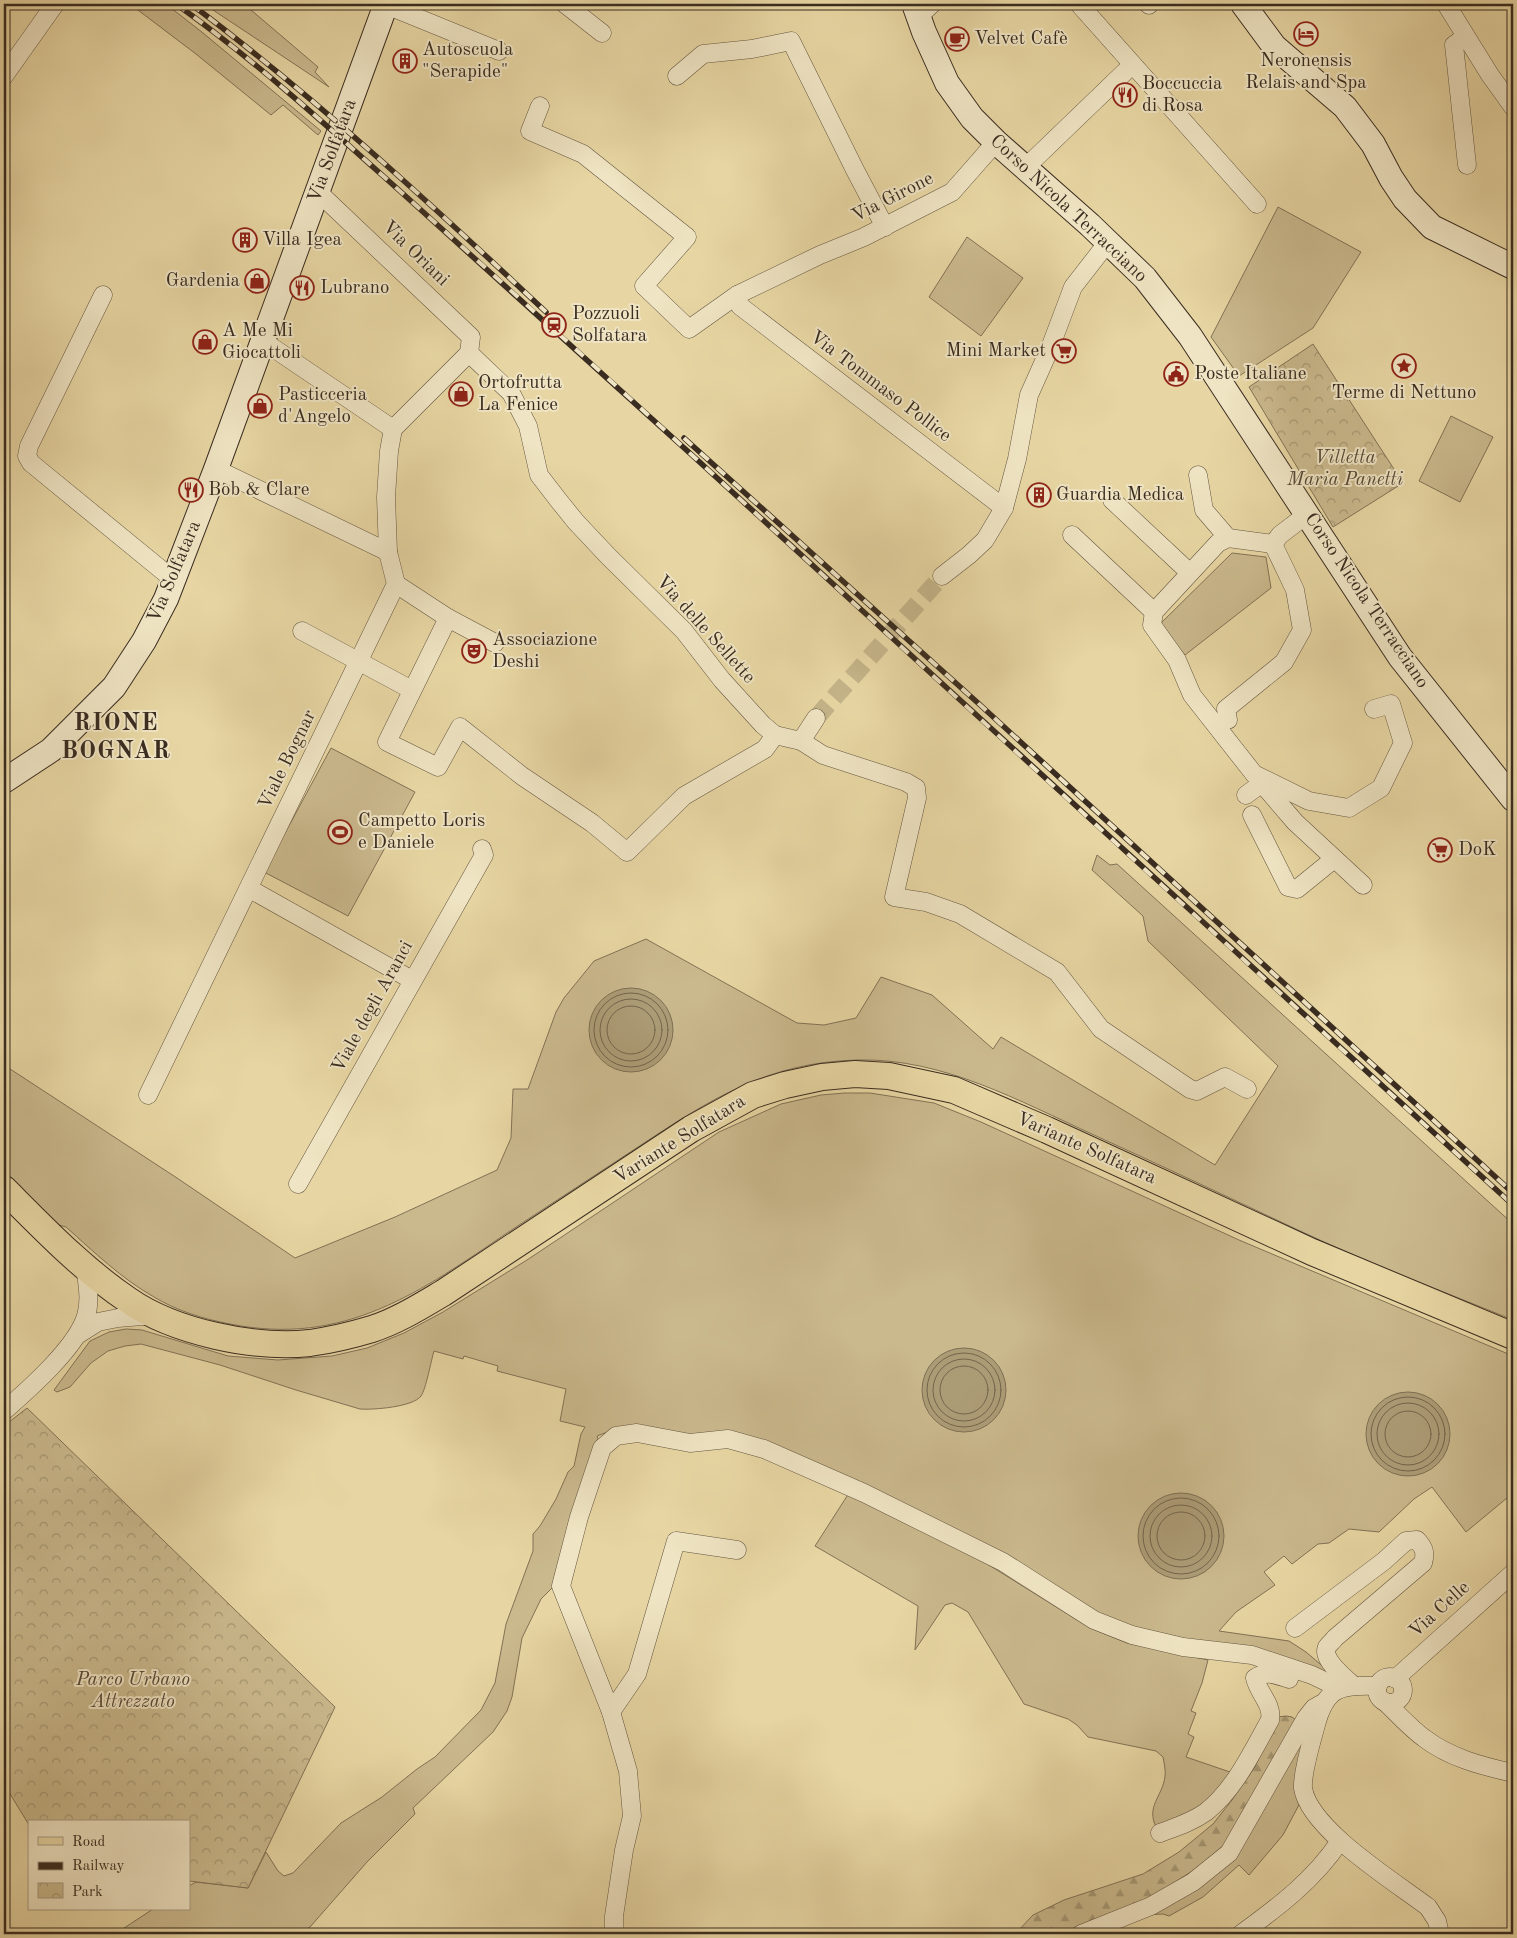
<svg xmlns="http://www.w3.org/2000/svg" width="1517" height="1938" font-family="'Old Standard TT',serif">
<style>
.green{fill:#cab98d;stroke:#827256}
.forest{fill:url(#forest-firs);stroke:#827256}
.park{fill:url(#park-crowns);stroke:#827256}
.water{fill:#ac9c76;stroke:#7e6f54}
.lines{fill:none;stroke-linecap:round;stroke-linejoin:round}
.shore{stroke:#73644b;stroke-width:1}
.street-tunnel{stroke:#c4b489;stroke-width:18;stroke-dasharray:18 9;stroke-linecap:butt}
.street-casing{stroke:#655641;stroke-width:19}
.secondary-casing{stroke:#3a2c20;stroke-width:26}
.primary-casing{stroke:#3a2c20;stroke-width:28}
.street{stroke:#efe4c3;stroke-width:18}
.secondary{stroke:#efe4c3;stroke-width:24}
.primary{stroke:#e7d6a3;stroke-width:26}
.rail-casing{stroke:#3a2c20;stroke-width:5.5}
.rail{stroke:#efe4c3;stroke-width:4;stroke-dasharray:11;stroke-linecap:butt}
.labels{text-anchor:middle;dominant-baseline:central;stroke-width:4;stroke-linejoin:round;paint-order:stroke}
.poi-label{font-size:19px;fill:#3a2c20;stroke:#efe4c3;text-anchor:start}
.street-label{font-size:19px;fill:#3a2c20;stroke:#efe4c3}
.park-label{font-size:19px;font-style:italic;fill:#574836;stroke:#efe4c3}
.district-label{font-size:24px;font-weight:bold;letter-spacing:1px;fill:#3a2c20;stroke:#efe4c3}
</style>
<defs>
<pattern id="forest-firs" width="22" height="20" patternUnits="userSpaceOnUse" patternTransform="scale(1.25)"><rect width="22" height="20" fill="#cab98d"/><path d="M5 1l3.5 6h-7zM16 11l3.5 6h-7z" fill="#a59773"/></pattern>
<pattern id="park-crowns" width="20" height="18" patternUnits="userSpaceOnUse" patternTransform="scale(1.25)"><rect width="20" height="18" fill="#cab98d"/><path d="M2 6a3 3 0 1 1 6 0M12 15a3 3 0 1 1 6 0" fill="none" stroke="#a59773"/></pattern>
</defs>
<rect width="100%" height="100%" fill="#e7d6a3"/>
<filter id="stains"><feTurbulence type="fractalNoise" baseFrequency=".004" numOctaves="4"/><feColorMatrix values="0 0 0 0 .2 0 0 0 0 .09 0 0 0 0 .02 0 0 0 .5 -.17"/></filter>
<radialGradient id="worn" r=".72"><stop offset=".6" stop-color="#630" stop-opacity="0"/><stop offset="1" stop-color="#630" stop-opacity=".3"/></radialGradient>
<!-- green -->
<g class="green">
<path d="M130 4H166L203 33 321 131 318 135 283 105 271 115 196 54Z"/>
<path d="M204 4H244L318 67 315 72 329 87Z"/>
<path d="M1278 207 1361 252 1313 328 1239 376 1211 337Z"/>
<path d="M967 237 1023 278 981 336 929 297Z"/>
<path d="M1451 416 1493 437 1460 502 1419 481Z"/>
<path d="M1232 553 1266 557 1271 588 1185 655 1159 625Z"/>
<path d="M331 748 415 792 348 916 264 872Z"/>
<path d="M1097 855 1110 865 1117 864 1513 1224V1320C1442 1291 1368 1263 1298 1230 1230 1198 1162 1166 1094 1135 1019 1101 943 1058 858 1060 768 1062 711 1099 638 1147 595 1175 553 1203 510 1231 420 1292 345 1347 230 1324 204 1319 177 1311 154 1297 122 1279 94 1252 66 1227L59 1225 4 1178V1065L177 1178 295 1258 395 1217 497 1170 511 1138 513 1089H528L556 1012 564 998 594 961 646 939 797 1023 824 1025 856 1018 881 977 932 995 993 1049 1001 1037 1215 1165 1278 1066 1148 941 1143 916 1092 870Z"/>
<path d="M845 1093H870L934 1103 981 1122 1239 1240 1513 1356V1493L1466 1532 1432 1487 1414 1499 1379 1532 1349 1529 1329 1543 1318 1544 1292 1564 1284 1556 1264 1572 1275 1585 1236 1612 1219 1631 1289 1641 1306 1652 1339 1680 1163 1639 1097 1616 761 1441 615 1429 597 1436 599 1442 554 1586 541 1599 522 1638 512 1697 507 1711 493 1732 413 1808 415 1814 367 1862 310 1927 298 1934H115L153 1909H189V1886L196 1882 248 1888 266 1852 278 1871 284 1876 293 1873 341 1823 382 1797 417 1769 435 1757 481 1710 495 1683 506 1624 533 1551V1534L540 1526 556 1499 568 1472 574 1466 581 1434 585 1427 560 1421 566 1389 497 1371 498 1366 464 1356 463 1359 434 1351C431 1361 426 1389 421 1396 413 1407 373 1410 360 1409L296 1390 220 1365 141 1344 125 1346 108 1351 91 1363 70 1387 57 1392 54 1390 90 1341 109 1332 126 1329 142 1330 228 1356 278 1360 332 1356 367 1348 404 1333 443 1312 527 1260 719 1132 781 1104 821 1095Z"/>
<path d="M849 1493 984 1562 1090 1628 1127 1643 1208 1660 1202 1683 1191 1711 1196 1713 1188 1734 1194 1737 1186 1757 1230 1772 1222 1785 1199 1810 1156 1827C1146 1806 1162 1797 1165 1777 1166 1771 1164 1763 1163 1757L1156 1751 1088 1737 1077 1725 1068 1719 1024 1704 968 1612 952 1603 945 1605 915 1650 918 1606 815 1546Z"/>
<path d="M1307 1723 1301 1801 1283 1835 1249 1875 1239 1865 1203 1897 1169 1916 1163 1914 1145 1915 1228 1859Z"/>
</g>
<!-- forest -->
<path class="forest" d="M1286 1716 1292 1717 1296 1720 1224 1845 1197 1868 1150 1898 1077 1926 1065 1934H1015L1033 1915 1064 1900 1143 1874 1179 1852 1213 1824 1232 1800 1255 1767 1277 1717Z"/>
<!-- park -->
<g class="park">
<path d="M1313 344 1403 483 1333 527 1249 387Z"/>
<path d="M27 1408 335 1707 248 1888 189 1881V1822H29V1825L4 1784V1426Z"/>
</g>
<!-- water -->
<g class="water">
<circle cx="631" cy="1030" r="42"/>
<circle cx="964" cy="1390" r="42"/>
<circle cx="1408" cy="1434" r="42"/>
<circle cx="1181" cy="1536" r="43"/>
</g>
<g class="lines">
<!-- shore -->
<g class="shore">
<circle cx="631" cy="1030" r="37"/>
<circle cx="631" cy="1030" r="31"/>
<circle cx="631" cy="1030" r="24"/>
<circle cx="964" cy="1390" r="37"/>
<circle cx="964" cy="1390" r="31"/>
<circle cx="964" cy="1390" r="24"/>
<circle cx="1408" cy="1434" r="37"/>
<circle cx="1408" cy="1434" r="31"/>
<circle cx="1408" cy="1434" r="23"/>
<circle cx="1181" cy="1536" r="38"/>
<circle cx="1181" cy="1536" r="31"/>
<circle cx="1181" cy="1536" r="24"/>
</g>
<!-- street-tunnel -->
<path class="street-tunnel" d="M816 718 942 576"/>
<!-- street casing -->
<g class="street-casing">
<g id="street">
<path d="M565 4 602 33"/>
<path d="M1079 4 1257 204"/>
<path d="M1148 4 1149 5"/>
<path d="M1446 4 1490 75 1513 107"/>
<path d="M386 5 499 51"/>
<path d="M918 17 932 4"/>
<path d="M1465 37 1454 45 1467 165"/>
<path d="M4 76 55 4"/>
<path d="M677 76 703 54 752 49 791 41 855 170 885 227"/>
<path d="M540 106 530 131 583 154 687 237 644 286 689 329 737 295 820 255 864 237 952 192 996 142"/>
<path d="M1025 168 1132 65"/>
<path d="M318 192 471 337 469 353"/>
<path d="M103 295 29 446 27 456 31 463 175 581"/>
<path d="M737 295 740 306 1004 508"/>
<path d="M263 341 393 429"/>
<path d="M469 353 511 393 528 426 539 475 559 501 576 522 608 556 684 631 722 680 763 725 775 735 801 741 823 755 906 782 916 788 917 798 894 897 926 902 960 914 1057 972 1101 1029 1190 1089 1197 1091 1225 1077 1247 1089"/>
<path d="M216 469 388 552"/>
<path d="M1198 475 1204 510 1228 538"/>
<path d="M1112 500 1189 572"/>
<path d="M1072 535 1154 612"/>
<path d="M1273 544 1228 538 1218 543 1154 612 1152 625 1177 660 1192 695 1254 774 1309 801 1349 808 1381 788 1403 743 1391 704 1374 709"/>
<path d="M942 576 969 555 985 540 1004 508 1017 459 1029 395 1050 348 1073 287 1108 242"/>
<path d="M396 584 448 618 387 742 438 767 460 727 522 776 592 823 627 852 684 796 765 749 775 735"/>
<path d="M448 618 495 643"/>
<path d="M302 631 412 690"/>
<path d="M1228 720 1226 709 1284 662 1302 630 1295 590 1273 544 1280 535 1306 515"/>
<path d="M801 741 816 718"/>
<path d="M1259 780 1295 822 1363 885"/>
<path d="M1246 795 1262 783"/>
<path d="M1252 815 1288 887 1297 889 1334 859"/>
<path d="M250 889 412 980"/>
<path d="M148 1095 396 584 388 552 386 497 389 451 393 429 469 353"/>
<path d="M298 1184 484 855 482 849"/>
<path d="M79 1334 98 1322 118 1318 154 1315"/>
<path d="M4 1411C28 1390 77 1347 86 1316 91 1300 87 1282 85 1266"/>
<path d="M1295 1628 1384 1561 1406 1541 1417 1540C1424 1548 1426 1552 1423 1563L1335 1638C1333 1641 1329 1644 1327 1647 1321 1659 1345 1678 1353 1685"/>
<circle cx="1390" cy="1690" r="13"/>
<path d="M1395 1679 1513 1573"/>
<path d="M1378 1686C1341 1685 1326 1686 1316 1725 1312 1739 1302 1776 1303 1788 1309 1829 1395 1882 1428 1907L1437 1921 1440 1934"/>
<path d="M1384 1701C1397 1713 1410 1728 1424 1738 1450 1758 1482 1766 1513 1773"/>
<path d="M611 1712 637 1674 676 1541 737 1550"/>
<path d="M1160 1833C1176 1827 1192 1822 1206 1812 1235 1789 1252 1752 1270 1720 1273 1704 1258 1693 1255 1678 1266 1670 1277 1675 1289 1679"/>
<path d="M614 1934V1916L624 1850 632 1816 628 1771 611 1712 561 1586 579 1517 602 1448 616 1436 637 1433 690 1443 728 1439 764 1449 864 1493 1003 1562 1094 1620 1132 1635 1183 1647 1252 1655 1312 1675 1339 1688"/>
<path d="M1081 1934 1151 1906 1193 1882 1229 1853 1306 1718 1314 1708 1321 1704"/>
<path d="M1241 1934C1278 1907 1314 1880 1340 1841"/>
</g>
</g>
<!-- secondary casing -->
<g class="secondary-casing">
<g id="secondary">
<path d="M914 4 924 32 947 83 972 118 996 142 1090 225 1145 278 1190 336 1400 657 1513 799"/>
<path d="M1243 4 1274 46 1345 107 1373 144 1391 178 1405 199 1432 227 1513 267"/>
<path d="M4 781 51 750 114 687 144 641 166 599 216 469 386 4"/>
</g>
</g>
<!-- primary casing -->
<g class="primary-casing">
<path id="primary" d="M4 1189C43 1228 82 1269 128 1300 174 1332 254 1349 310 1343 331 1340 352 1335 372 1329 397 1321 421 1306 443 1293L691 1129 753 1095 785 1085 822 1077 855 1074 889 1076 954 1090 1047 1130 1312 1252 1513 1336"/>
</g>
<!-- street -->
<use href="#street" class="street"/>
<!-- secondary -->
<use href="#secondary" class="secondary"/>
<!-- primary -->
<use href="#primary" class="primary"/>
<!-- rail casing -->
<g class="rail-casing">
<g id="rail">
<path d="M176 4C259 63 335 133 411 201 505 285 599 370 693 456 966 706 1239 956 1513 1205"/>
<path d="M191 4C316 98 431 204 546 312"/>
<path d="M684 438 978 703 1513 1193"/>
</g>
</g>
<!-- rail -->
<use href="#rail" class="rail"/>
</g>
<!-- icons -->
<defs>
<g id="hotel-ring" transform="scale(1.25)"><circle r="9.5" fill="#efe4c3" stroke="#8f2418" stroke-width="1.5"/><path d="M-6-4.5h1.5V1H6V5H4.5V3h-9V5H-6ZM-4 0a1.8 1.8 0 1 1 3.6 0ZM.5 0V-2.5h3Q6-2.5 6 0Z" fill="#8f2418"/></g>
<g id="cafe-ring" transform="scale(1.25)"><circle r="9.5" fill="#efe4c3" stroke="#8f2418" stroke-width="1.5"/><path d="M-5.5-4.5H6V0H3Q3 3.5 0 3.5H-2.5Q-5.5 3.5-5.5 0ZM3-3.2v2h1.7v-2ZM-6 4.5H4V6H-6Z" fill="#8f2418"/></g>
<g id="building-ring" transform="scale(1.25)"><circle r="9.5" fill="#efe4c3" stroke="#8f2418" stroke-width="1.5"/><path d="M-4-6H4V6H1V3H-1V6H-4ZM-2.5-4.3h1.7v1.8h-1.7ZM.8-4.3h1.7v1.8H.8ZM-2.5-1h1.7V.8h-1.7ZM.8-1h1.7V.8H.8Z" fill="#8f2418"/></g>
<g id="restaurant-ring" transform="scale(1.25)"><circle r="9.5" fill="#efe4c3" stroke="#8f2418" stroke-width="1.5"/><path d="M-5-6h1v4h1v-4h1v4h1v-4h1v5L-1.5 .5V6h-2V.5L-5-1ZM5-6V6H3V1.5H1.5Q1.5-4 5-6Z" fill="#8f2418"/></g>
<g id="shop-ring" transform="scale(1.25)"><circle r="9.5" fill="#efe4c3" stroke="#8f2418" stroke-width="1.5"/><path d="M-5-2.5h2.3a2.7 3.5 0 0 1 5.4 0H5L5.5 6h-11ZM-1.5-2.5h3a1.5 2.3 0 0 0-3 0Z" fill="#8f2418"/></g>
<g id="station-ring" transform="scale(1.25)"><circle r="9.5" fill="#efe4c3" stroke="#8f2418" stroke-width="1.5"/><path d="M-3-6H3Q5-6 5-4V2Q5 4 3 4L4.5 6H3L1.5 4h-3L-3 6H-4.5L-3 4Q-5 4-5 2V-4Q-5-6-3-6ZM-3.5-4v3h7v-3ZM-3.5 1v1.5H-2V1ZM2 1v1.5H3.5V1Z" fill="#8f2418"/></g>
<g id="supermarket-ring" transform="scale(1.25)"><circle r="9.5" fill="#efe4c3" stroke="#8f2418" stroke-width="1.5"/><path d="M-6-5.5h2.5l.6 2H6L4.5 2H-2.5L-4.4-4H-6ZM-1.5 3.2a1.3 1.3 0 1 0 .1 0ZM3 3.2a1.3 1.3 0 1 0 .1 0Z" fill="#8f2418"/></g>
<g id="sight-ring" transform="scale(1.25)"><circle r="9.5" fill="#efe4c3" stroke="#8f2418" stroke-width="1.5"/><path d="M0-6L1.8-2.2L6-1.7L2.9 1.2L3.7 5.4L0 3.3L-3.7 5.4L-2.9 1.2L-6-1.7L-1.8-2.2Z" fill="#8f2418"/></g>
<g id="civic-ring" transform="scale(1.25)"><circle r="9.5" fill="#efe4c3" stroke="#8f2418" stroke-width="1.5"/><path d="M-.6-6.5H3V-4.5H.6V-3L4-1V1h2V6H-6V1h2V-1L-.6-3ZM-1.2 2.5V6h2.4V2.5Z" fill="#8f2418"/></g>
<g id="theatre-ring" transform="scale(1.25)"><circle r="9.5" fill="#efe4c3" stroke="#8f2418" stroke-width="1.5"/><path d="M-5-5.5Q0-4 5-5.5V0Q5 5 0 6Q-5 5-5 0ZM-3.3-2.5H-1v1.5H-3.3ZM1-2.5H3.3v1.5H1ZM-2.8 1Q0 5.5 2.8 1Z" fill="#8f2418"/></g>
<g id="stadium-ring" transform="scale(1.25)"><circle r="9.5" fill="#efe4c3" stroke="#8f2418" stroke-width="1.5"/><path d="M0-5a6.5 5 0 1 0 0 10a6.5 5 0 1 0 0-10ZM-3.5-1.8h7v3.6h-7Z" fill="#8f2418"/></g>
</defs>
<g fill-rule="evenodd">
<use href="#hotel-ring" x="1306" y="34"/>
<use href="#cafe-ring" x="957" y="39"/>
<use href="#building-ring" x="405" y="61"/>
<use href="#restaurant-ring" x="1125" y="95"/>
<use href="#building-ring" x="245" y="240"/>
<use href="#shop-ring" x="257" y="281"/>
<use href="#restaurant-ring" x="302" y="288"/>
<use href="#station-ring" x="554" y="325"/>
<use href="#shop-ring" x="205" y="342"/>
<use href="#supermarket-ring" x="1064" y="351"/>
<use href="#sight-ring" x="1404" y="366"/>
<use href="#civic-ring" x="1176" y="374"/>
<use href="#shop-ring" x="461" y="394"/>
<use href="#shop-ring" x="260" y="406"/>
<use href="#restaurant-ring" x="191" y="490"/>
<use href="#building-ring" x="1039" y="495"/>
<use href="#theatre-ring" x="474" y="651"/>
<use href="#stadium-ring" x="340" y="832"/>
<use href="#supermarket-ring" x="1440" y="850"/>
</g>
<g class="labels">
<!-- poi labels -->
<g class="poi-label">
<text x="974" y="39">Velvet Cafè</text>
<text x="422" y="50">Autoscuola<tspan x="422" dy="22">"Serapide"</tspan></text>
<text x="1306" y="61" text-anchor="middle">Neronensis<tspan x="1306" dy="22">Relais and Spa</tspan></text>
<text x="1142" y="84">Boccuccia<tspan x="1142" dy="22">di Rosa</tspan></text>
<text x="262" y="240">Villa Igea</text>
<text x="240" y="281" text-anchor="end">Gardenia</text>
<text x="320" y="288">Lubrano</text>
<text x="572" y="314">Pozzuoli<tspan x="572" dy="22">Solfatara</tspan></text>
<text x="222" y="331">A Me Mi<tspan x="222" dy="22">Giocattoli</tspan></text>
<text x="1046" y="351" text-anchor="end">Mini Market</text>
<text x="1194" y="374">Poste Italiane</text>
<text x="478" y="383">Ortofrutta<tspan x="478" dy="22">La Fenice</tspan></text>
<text x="1404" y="393" text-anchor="middle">Terme di Nettuno</text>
<text x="278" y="395">Pasticceria<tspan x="278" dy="22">d'Angelo</tspan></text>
<text x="208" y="490">Bob &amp; Clare</text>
<text x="1056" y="495">Guardia Medica</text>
<text x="492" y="640">Associazione<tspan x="492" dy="22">Deshi</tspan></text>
<text x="358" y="821">Campetto Loris<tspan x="358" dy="22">e Daniele</tspan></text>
<text x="1458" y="850">DoK</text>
</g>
<!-- street labels -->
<g class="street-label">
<text transform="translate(333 151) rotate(-70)">Via Solfatara</text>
<text transform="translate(893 198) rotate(-27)">Via Girone</text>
<text transform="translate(1068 209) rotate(43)">Corso Nicola Terracciano</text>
<text transform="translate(415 254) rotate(44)">Via Oriani</text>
<text transform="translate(880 387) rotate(37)">Via Tommaso Pollice</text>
<text transform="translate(175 572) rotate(-67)">Via Solfatara</text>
<text transform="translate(1366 601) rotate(56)">Corso Nicola Terracciano</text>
<text transform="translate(705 630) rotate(48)">Via delle Sellette</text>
<text transform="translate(288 760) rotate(-64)">Viale Bognar</text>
<text transform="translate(373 1007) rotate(-61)">Viale degli Aranci</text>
<text transform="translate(680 1140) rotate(-32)">Variante Solfatara</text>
<text transform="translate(1086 1149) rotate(24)">Variante Solfatara</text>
<text transform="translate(1440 1610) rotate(-42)">Via Celle</text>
</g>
<!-- park labels -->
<g class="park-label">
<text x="1345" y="458">Villetta<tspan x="1345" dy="22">Maria Panetti</tspan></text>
<text x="133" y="1680">Parco Urbano<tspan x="133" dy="22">Attrezzato</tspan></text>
</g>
<!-- district labels -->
<g class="district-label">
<text x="116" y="724">RIONE<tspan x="116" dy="28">BOGNAR</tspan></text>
</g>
</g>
<!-- margin -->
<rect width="1517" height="1938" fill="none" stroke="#e7d6a3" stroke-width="20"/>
<rect x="5" y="5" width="1507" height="1928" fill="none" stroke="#3a2c20" stroke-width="2.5"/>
<rect x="10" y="10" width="1497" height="1918" fill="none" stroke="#3a2c20"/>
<!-- legend -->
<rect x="28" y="1820" width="162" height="90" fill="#efe4c3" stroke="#a79a82"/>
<rect x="38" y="1837" width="25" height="8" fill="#e7d6a3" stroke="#a79a82"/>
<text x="72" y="1846" font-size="15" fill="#3a2c20">Road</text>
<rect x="38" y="1862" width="25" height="8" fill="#3a2c20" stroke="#a79a82"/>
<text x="72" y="1870" font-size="15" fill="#3a2c20">Railway</text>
<rect x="38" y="1883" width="25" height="15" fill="url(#park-crowns)" stroke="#a79a82"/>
<text x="72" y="1896" font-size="15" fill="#3a2c20">Park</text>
<rect width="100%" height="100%" filter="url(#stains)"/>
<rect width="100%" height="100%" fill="url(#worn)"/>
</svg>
